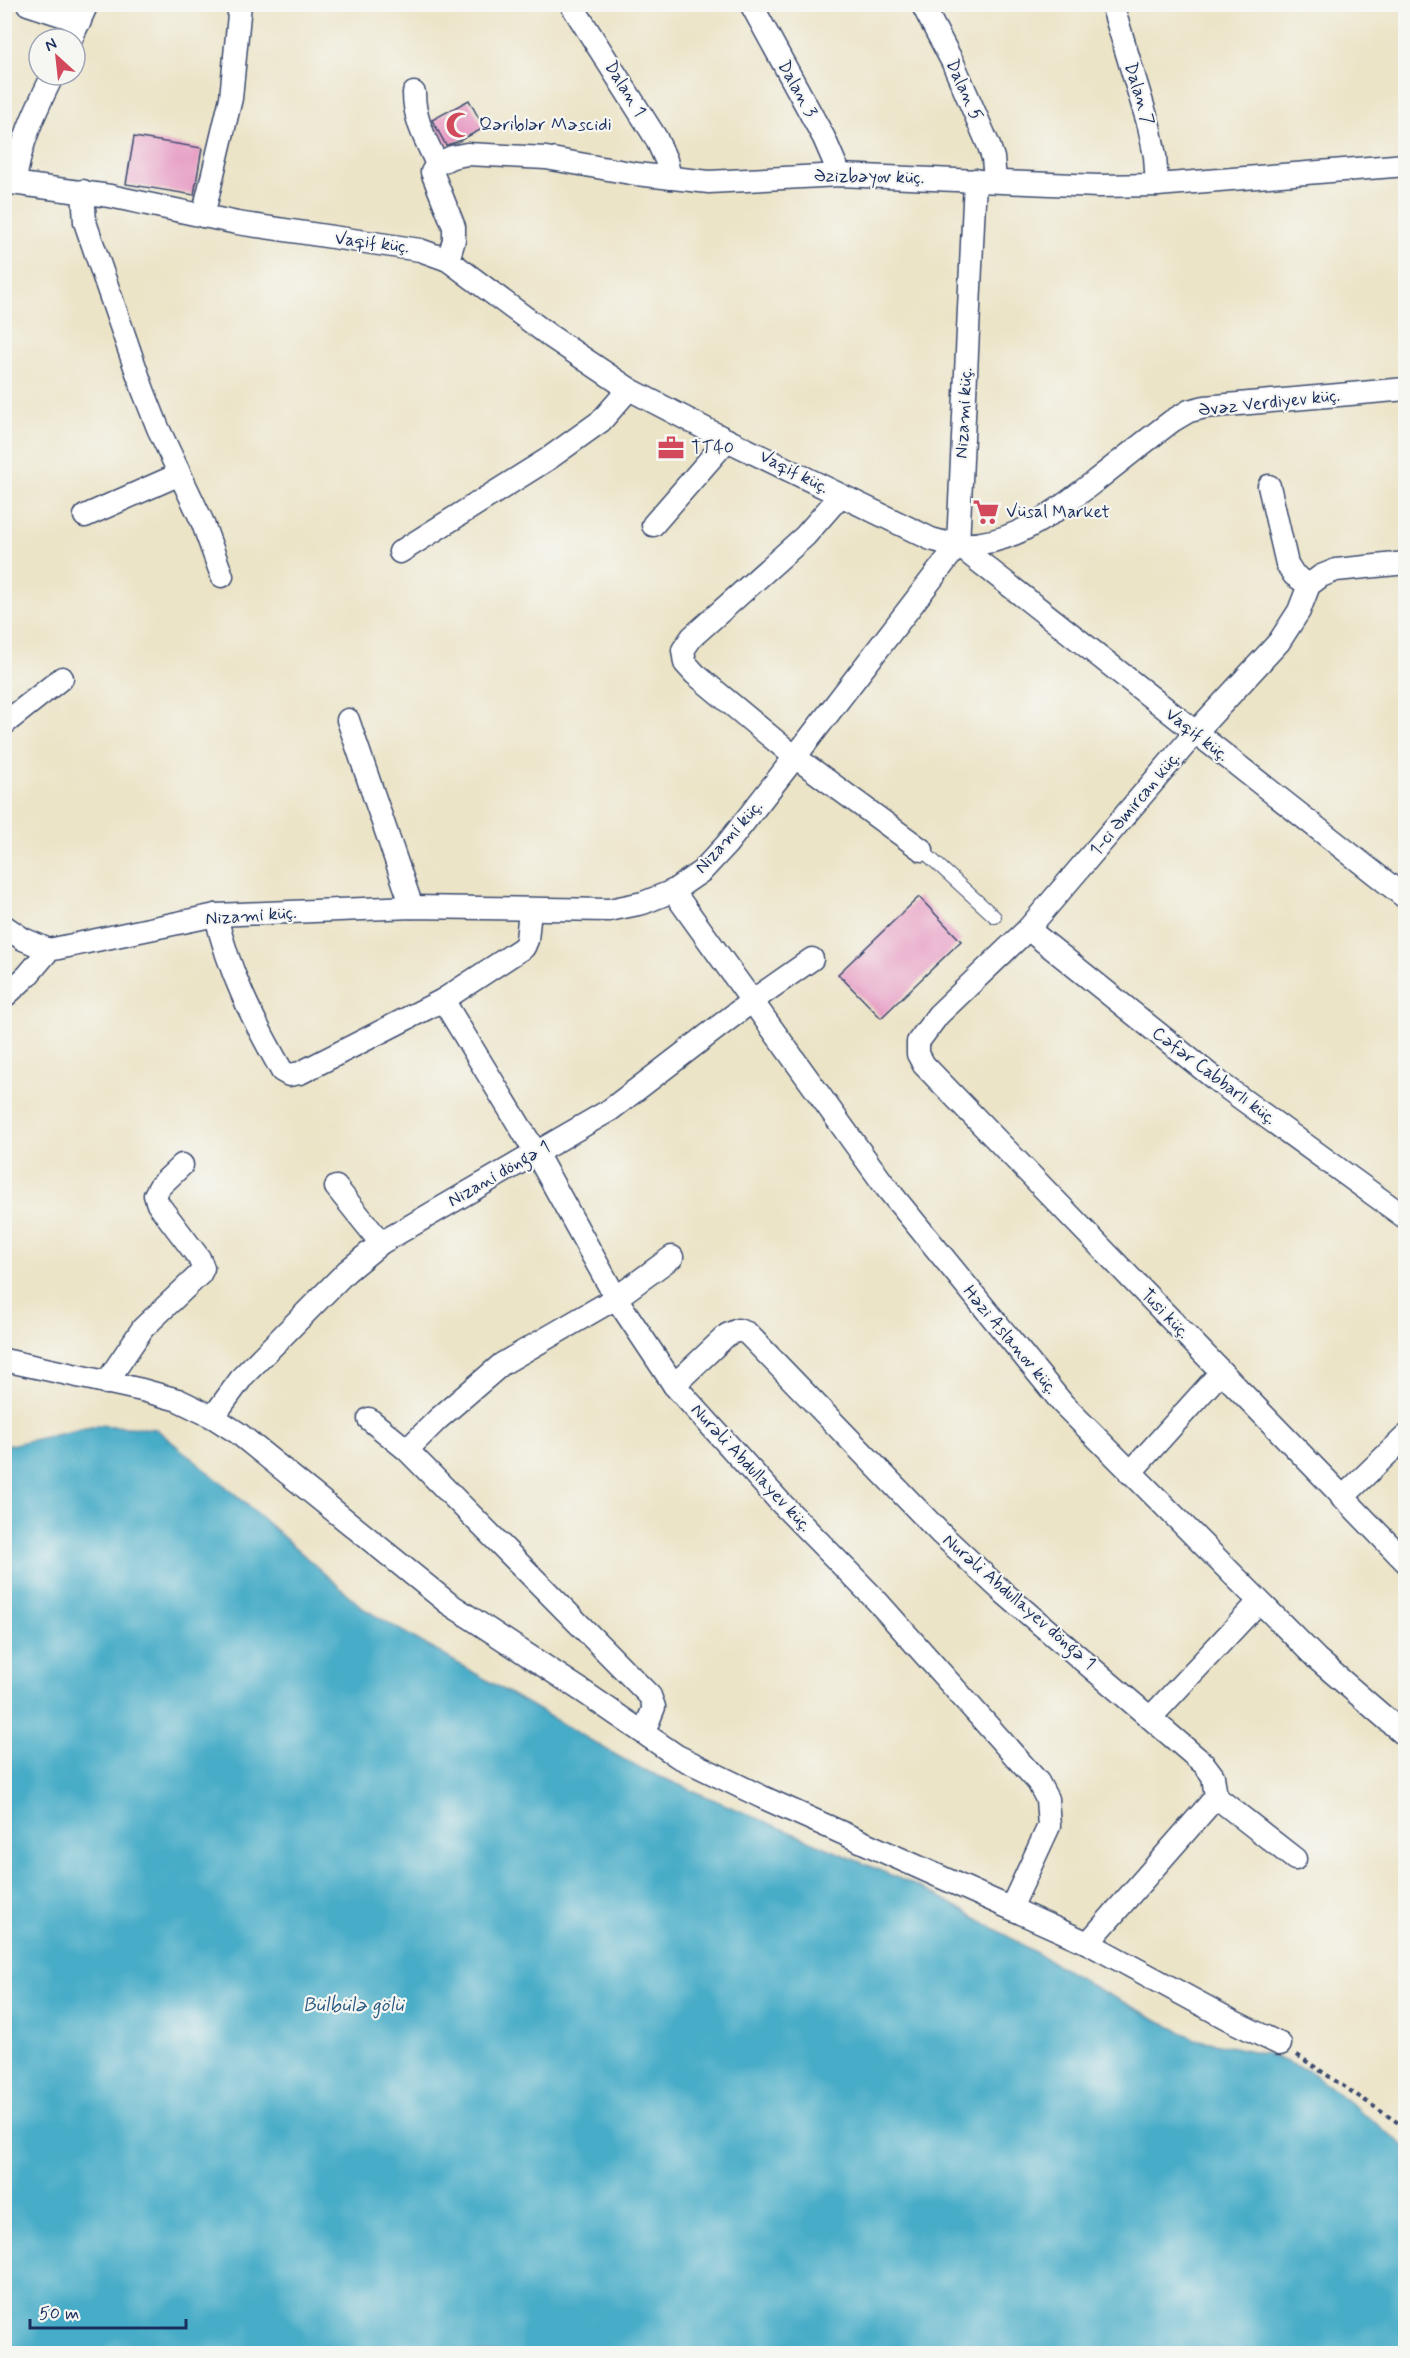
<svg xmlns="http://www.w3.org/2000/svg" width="1410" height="2358" font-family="Mynerve,sans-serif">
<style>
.water{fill:#47acc7;stroke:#316e92;stroke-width:1.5}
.building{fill:#e698c1}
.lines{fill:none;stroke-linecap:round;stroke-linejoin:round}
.service-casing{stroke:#3a4a6e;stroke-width:14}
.minor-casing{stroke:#3a4a6e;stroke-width:25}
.path{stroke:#3a4a6e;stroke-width:4;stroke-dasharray:4.5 4.5;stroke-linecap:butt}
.service{stroke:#fff;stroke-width:12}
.minor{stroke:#fff;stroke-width:22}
.labels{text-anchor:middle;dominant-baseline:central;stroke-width:4.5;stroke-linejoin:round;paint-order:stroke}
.street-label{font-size:18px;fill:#1b2f5e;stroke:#f6f6f2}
.poi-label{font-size:18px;fill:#1b2f5e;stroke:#f6f6f2;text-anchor:start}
.water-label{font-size:20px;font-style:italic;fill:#2a5b83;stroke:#f6f6f2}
</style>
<rect width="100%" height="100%" fill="#f6f6f2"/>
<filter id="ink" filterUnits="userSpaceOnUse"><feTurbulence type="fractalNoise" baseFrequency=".0167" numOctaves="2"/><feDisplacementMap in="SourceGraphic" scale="12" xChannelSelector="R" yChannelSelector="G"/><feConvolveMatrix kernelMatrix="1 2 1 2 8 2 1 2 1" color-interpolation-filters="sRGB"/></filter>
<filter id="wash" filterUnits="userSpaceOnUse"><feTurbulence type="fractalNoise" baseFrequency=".008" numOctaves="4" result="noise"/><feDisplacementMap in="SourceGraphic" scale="24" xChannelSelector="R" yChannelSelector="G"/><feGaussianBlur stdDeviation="1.35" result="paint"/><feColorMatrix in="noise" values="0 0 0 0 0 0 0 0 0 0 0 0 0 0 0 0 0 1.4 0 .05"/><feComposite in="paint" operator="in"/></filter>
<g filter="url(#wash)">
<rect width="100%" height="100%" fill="#ece4c7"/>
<!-- water -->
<path class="water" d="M99 1425 156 1429 235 1494 364 1609 635 1766 935 1894 1100 1990 1195 2039 1267 2054 1309 2071 1405 2146V2353H5V1446Z"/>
<g id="blocks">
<!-- building -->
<g class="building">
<path d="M469 100 484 128 457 142 446 145 432 120Z"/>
<path d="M134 137 202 148 194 195 126 184Z"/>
<path d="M919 897 961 941 881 1018 838 974Z"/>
</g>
</g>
</g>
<g filter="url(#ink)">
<use href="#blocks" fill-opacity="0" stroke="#3a4a6e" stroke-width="1.5"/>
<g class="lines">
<!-- service casing -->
<g class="service-casing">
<path id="service" d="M922 850 995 917"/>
</g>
<!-- minor casing -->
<g class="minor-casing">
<g id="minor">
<path d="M28 4 80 21"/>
<path d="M571 4 656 138 666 160 670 178"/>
<path d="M751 4 824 138 840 175"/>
<path d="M922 4 953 63 989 146 993 158 995 180"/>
<path d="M1112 4 1149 126 1155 156 1157 185"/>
<path d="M71 39 87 4"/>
<path d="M414 93C414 120 426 140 437 164"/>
<path d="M4 182 110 196 237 223 420 250 448 260 550 336 629 389 727 440 931 539C997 560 1050 516 1099 478 1123 459 1147 440 1172 421L1189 411 1205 407 1406 389"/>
<path d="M15 183C19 145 36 109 53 75"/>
<path d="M83 191 85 222 143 390 158 428 202 521 222 576"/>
<path d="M203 216 231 98 240 4"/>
<path d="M448 260 454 240V227L432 172 437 164 452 157 467 154 546 158 636 174 709 182 840 175 1098 186 1157 185 1406 165"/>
<path d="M1269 486 1287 564 1294 575 1309 585"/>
<path d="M840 496 805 536 692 637 683 650 685 663 695 674 795 757 922 850"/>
<path d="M85 516 180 474"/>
<path d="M653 525 727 440"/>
<path d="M958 545 1406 898"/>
<path d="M400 552 548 459 601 421 629 389"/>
<path d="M1406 563 1336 570 1321 576 1309 585 1299 611 1279 642 1195 733 1028 929 938 1015 918 1042V1054L924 1065 1406 1562"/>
<path d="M348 720 412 907"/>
<path d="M4 724 62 678"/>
<path d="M673 891 885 1186 1063 1404 1317 1659 1406 1736"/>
<path d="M216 915C228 971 254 1022 282 1071L289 1075 300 1073 443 1000 524 947 527 940 530 910"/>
<path d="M4 926 23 939 49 950"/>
<path d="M1028 929 1220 1083 1406 1218"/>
<path d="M4 997 27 976 49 950 216 915 412 907 609 910 643 903 673 891 702 871 727 844 795 757 958 545 975 180"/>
<path d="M443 1000 536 1153 616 1298 674 1385 780 1502 876 1600 1038 1782 1047 1799 1049 1826 1011 1908"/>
<path d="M336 1187 381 1243"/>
<path d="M4 1360 142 1390 178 1400 213 1417 238 1433 448 1603 581 1690 677 1756 762 1797 1088 1943 1234 2022 1280 2044"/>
<path d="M106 1383 143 1328 200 1274 203 1268 199 1258 158 1204 155 1195 160 1186 182 1165"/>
<path d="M674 1385 727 1335 738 1330 747 1333 941 1534 1004 1593 1204 1764 1213 1776 1216 1797 1088 1943"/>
<path d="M213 1417 243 1376 347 1271 381 1243 610 1110 752 1001 812 959"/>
<path d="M369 1419 407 1450 650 1696 654 1707 644 1732"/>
<path d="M407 1450 438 1419 502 1364 616 1298 672 1257"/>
<path d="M1130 1473 1221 1372"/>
<path d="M1342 1498 1406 1436"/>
<path d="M1151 1717 1259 1602"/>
<path d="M1216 1797 1295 1859"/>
</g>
</g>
<!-- path -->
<path class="path" d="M1297 2055 1406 2128"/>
<!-- service -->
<use href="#service" class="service"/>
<!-- minor -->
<use href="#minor" class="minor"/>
</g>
</g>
<!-- icons -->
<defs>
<g id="mosque-bare" transform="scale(2.07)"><path d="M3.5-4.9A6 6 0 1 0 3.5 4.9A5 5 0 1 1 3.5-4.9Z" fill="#d1495b" stroke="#f6f6f2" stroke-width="2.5" paint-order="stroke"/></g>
<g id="office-bare" transform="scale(2.07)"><path d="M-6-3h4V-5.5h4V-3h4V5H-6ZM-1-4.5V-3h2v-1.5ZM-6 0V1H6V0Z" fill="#d1495b" stroke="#f6f6f2" stroke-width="2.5" paint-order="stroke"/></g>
<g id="supermarket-bare" transform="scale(2.07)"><path d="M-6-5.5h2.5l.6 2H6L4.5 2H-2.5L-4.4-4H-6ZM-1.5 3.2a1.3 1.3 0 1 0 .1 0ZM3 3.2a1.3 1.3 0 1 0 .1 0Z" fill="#d1495b" stroke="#f6f6f2" stroke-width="2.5" paint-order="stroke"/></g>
</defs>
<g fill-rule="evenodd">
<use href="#mosque-bare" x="459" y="125"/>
<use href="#office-bare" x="671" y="448"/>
<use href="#supermarket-bare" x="986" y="512"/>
</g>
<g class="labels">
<!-- street labels -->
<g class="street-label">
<text transform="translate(625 89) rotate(58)">Dalan 1</text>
<text transform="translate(797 89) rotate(61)">Dalan 3</text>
<text transform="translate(964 90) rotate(66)">Dalan 5</text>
<text transform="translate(1139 94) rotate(73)">Dalan 7</text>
<text transform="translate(869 177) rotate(1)">Əzizbəyov küç.</text>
<text transform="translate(372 243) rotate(7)">Vaqif küç.</text>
<text transform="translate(1269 403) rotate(-6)">Əvəz Verdiyev küç.</text>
<text transform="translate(964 413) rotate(-87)">Nizami küç.</text>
<text transform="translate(794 472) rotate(27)">Vaqif küç.</text>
<text transform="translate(1197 735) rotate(38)">Vaqif küç.</text>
<text transform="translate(1135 804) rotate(-50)">1-ci Əmircan küç.</text>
<text transform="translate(729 837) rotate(-48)">Nizami küç.</text>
<text transform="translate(251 916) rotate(-4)">Nizami küç.</text>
<text transform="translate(1214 1076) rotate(37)">Cəfər Cabbarlı küç.</text>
<text transform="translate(499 1174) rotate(-30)">Nizani döngə 1</text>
<text transform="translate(1165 1314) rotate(46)">Tusi küç.</text>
<text transform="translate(1010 1340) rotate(50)">Həzi Aslanov küç.</text>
<text transform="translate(751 1468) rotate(47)">Nurəli Abdullayev küç.</text>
<text transform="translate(1019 1602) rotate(41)">Nurəli Abdullayev döngə 1</text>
</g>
<!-- poi labels -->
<g class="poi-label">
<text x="479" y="125">Qəriblər Məscidi</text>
<text x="691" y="448">TT40</text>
<text x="1006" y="512">Vüsal Market</text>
</g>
<!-- water labels -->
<g class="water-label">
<text x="353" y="2005">Bülbülə gölü</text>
</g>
</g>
<!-- margin -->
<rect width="1410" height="2358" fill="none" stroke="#f6f6f2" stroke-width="24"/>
<!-- north arrow -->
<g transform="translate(57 57) rotate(333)"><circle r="28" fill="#f6f6f2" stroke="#9ea6b7" stroke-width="1.5"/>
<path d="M0-4.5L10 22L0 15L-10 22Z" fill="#d1495b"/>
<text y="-9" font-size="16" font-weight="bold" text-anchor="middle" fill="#1b2f5e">N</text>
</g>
<!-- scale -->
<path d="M30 2319v9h156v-9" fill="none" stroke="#1b2f5e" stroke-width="3"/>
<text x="39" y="2319" font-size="18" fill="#1b2f5e" stroke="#f6f6f2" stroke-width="4.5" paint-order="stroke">50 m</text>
</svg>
